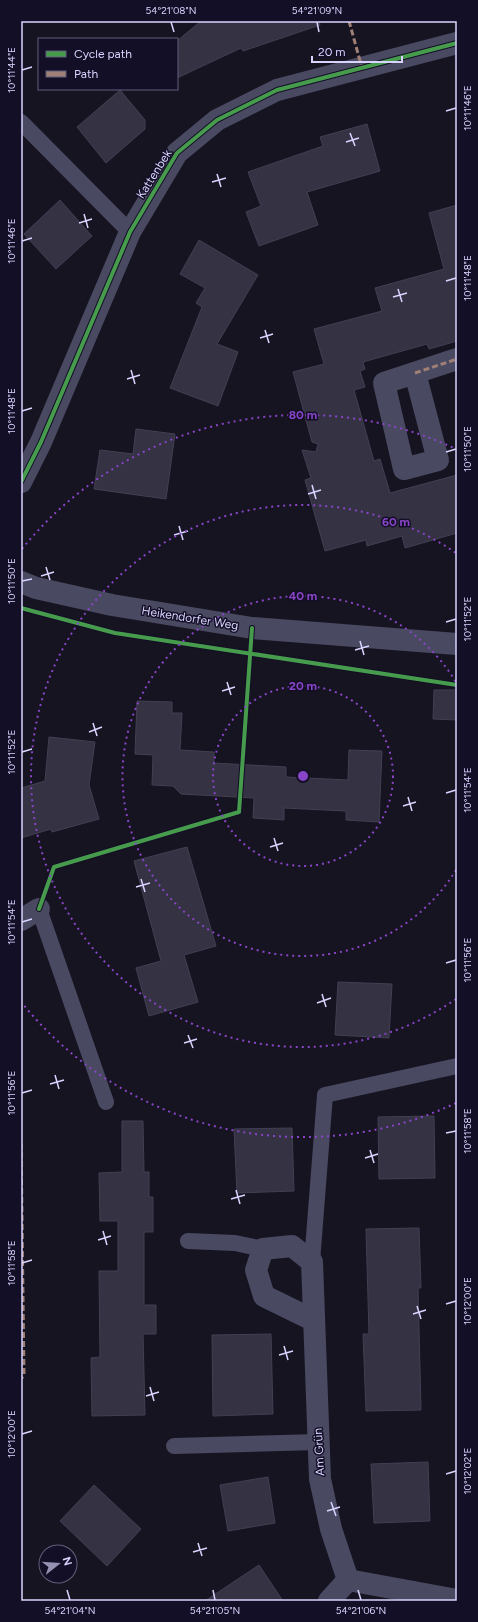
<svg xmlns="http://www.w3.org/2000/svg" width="478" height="1622" font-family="Figtree,sans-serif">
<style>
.building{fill:#343243;stroke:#433f54}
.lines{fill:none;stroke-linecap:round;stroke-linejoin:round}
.service{stroke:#4a4962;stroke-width:16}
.pedestrian{stroke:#4a4962;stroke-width:22}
.minor{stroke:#4a4962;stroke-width:22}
.tertiary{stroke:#4a4962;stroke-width:22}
.quiet{stroke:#9e8076;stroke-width:3;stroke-dasharray:6 3;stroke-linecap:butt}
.cycleway-casing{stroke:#130f26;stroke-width:6}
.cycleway{stroke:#469c4c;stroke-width:4}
.ticks{fill:none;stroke:#d9d4ff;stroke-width:1.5}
.ring{fill:none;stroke:#8945c9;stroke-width:2;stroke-dasharray:2 4}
.labels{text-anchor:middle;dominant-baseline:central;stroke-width:3;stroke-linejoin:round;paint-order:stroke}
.street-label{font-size:12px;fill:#d9d4ff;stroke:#130f26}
.centre{fill:#8945c9;stroke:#130f26;stroke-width:2}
.ring-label{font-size:12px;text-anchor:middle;font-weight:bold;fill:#8945c9;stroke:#130f26;stroke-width:3;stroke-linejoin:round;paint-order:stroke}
.neatline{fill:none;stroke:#d9d4ff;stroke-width:1.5}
.ticks-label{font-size:10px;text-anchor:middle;fill:#d9d4ff}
</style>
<rect width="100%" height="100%" fill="#161421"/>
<g class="building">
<path d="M 201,21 L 319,21 L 320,25 L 243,51 L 241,48 L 177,78 L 177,41 Z"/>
<path d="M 120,90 L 145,120 L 145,129 L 106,163 L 77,127 Z"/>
<path d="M 367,124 L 380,171 L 307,192 L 318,225 L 259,246 L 246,212 L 261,206 L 248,172 L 323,146 L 320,137 Z"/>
<path d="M 60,200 L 92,236 L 56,269 L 24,234 Z"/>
<path d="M 457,205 L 457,341 L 429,349 L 427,344 L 363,362 L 365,369 L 360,371 L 365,387 L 354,390 L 374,461 L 380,459 L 390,493 L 457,475 L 457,533 L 405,548 L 402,536 L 367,546 L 366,540 L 325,551 L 305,480 L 311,478 L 302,450 L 316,452 L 318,444 L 312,442 L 293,372 L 324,364 L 314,329 L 382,311 L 375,288 L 444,269 L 429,213 Z"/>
<path d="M 199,240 L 258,275 L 217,344 L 238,352 L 218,406 L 170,388 L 202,307 L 196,303 L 205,288 L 180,274 Z"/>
<path d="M 136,429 L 175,434 L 166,499 L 94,489 L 100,450 L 133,454 Z"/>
<path d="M 434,690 L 457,690 L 457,720 L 433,719 Z"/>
<path d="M 137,701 L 172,702 L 172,713 L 182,713 L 180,750 L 214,752 L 214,763 L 286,767 L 286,777 L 348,780 L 349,750 L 382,751 L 379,822 L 346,820 L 346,811 L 284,808 L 284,820 L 253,818 L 254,798 L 181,794 L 173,786 L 152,785 L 153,755 L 135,754 Z"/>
<path d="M 49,737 L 95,742 L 89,785 L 99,819 L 52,832 L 51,829 L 21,838 L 21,788 L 45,781 Z"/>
<path d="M 187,847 L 216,946 L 184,955 L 198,1002 L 149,1016 L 136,968 L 161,961 L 134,861 Z"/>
<path d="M 338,982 L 392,984 L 389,1038 L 335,1035 Z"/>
<path d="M 434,1116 L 435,1178 L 379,1179 L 378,1117 Z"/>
<path d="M 122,1121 L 143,1121 L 144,1172 L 149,1172 L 149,1197 L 153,1197 L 153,1232 L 144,1232 L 144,1305 L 156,1305 L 156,1334 L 143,1334 L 145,1415 L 92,1416 L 91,1358 L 100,1357 L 99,1271 L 118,1271 L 118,1221 L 100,1221 L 99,1173 L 122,1172 Z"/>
<path d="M 292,1128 L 294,1191 L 237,1193 L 234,1129 Z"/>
<path d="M 419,1228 L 421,1288 L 418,1288 L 421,1410 L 366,1411 L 363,1334 L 369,1334 L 366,1229 Z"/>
<path d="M 271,1334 L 273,1414 L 213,1416 L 212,1335 Z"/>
<path d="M 428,1462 L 430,1521 L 374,1523 L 371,1464 Z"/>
<path d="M 268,1477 L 275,1523 L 228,1531 L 220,1485 Z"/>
<path d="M 94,1485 L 141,1529 L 107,1566 L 60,1521 Z"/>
<path d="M 259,1565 L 283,1601 L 205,1601 Z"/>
</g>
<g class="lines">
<g class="service">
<path d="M 21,122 L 130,232"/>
<path d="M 39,909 L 106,1102"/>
<path d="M 188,1241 L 235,1243 L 263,1249"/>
<path d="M 312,1262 L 325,1095 L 457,1066"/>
<path d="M 174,1446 L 318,1442"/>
</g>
<path class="pedestrian" d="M 415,373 L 438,460 L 404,469 L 384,383 L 457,359"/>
<g class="minor">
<path d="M 21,482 L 41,442 L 130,232 L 177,153 L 217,120 L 277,90 L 457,43"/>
<path d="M 21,920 L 39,909"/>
<path d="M 313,1320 L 264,1296 L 256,1270 L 263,1249 L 292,1246 L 312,1262 L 320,1479 L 331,1529 L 348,1580 L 457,1600"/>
<path d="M 329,1601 L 348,1580"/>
</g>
<path class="tertiary" d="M 21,582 L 36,588 L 112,605 L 252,628 L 457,644"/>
<g class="quiet">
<path d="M 349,21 L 362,68"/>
<path d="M 415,373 L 457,359"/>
<path d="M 21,1143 L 24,1375 L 21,1379"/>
</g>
<defs>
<g id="cycleway">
<path d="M 21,482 L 41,442 L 130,232 L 177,153 L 217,120 L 277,90 L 457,43"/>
<path d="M 21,608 L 115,633 L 457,685"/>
<path d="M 39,909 L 54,867 L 239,812 L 252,628"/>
</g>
</defs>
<use href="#cycleway" class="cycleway-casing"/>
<use href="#cycleway" class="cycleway"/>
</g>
<path class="ticks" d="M 171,22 L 174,32M 317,22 L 319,32M 22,70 L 32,67M 446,111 L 456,108M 350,133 L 355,146M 346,142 L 359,138M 217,174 L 221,187M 212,182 L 226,178M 84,214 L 88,228M 79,223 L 92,219M 22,241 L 32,238M 446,281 L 456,278M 398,289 L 402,302M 393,297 L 407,293M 265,330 L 269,343M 260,338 L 273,334M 131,370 L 135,384M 127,379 L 140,375M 22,411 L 32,408M 446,452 L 456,449M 312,485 L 316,499M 308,494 L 321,490M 179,526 L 183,540M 174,535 L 188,531M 46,567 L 50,580M 41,576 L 54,572M 22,581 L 32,579M 446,622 L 456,619M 360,641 L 364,655M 355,650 L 369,646M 227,682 L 231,695M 222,691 L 235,687M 93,723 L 97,736M 89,732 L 102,727M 22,752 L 32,749M 446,793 L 456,790M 408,797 L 412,811M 403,806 L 416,802M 274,838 L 278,851M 270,847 L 283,843M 141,879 L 145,892M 136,887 L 150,883M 22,922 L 32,919M 446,963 L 456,960M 322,994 L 326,1007M 317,1003 L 331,998M 188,1035 L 193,1048M 184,1043 L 197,1039M 55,1075 L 59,1089M 50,1084 L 64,1080M 22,1093 L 32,1090M 446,1133 L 456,1131M 370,1150 L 374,1163M 365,1158 L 378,1154M 236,1190 L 240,1204M 231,1199 L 245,1195M 103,1231 L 107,1245M 98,1240 L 111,1236M 22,1263 L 32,1260M 446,1304 L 456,1301M 417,1306 L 421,1319M 413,1314 L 426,1310M 284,1346 L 288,1360M 279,1355 L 293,1351M 150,1387 L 154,1401M 146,1396 L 159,1392M 22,1434 L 32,1431M 446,1474 L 456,1471M 331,1502 L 336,1516M 327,1511 L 340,1507M 198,1543 L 202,1556M 193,1552 L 207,1548M 67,1590 L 70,1600M 213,1590 L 215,1600M 358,1590 L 361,1600"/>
<g class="ring">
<circle cx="303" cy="776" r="90"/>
<path d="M456 870A180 180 0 1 1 456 682"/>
<path d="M456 999A271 271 0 1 1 456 553"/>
<path d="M456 1103A361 361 0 0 1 22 1003M22 549A361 361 0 0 1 456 449"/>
</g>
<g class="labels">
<g class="street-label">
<text transform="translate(154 174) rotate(-58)">Kattenbek</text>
<text transform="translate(190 618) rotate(9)">Heikendorfer Weg</text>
<text transform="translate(319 1452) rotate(-93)">Am Grün</text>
</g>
</g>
<circle cx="303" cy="776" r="6" class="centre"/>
<g class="ring-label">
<text x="303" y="419">80 m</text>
<text x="396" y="526">60 m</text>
<text x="303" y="600">40 m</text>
<text x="303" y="690">20 m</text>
</g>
<rect width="478" height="1622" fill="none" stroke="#130f26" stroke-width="44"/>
<rect x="38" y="38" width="140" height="52" fill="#130f26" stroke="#625e7d"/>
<rect x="46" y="51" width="20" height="6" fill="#469c4c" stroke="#625e7d"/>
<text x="74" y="58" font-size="12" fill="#d9d4ff">Cycle path</text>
<rect x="46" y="71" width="20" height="6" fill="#9e8076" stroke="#625e7d"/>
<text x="74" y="78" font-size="12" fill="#d9d4ff">Path</text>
<g transform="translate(58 1564) rotate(73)"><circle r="19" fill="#130f26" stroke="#625e7d"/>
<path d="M0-3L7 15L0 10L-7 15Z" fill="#9591b1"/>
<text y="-6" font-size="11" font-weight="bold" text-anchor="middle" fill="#d9d4ff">N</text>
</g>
<path d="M312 56v6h90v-6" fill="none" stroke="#d9d4ff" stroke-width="2"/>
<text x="318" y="56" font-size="12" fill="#d9d4ff" stroke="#130f26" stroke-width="3" paint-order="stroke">20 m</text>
<rect x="22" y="22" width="434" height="1578" class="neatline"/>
<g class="ticks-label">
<text x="171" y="14">54°21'08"N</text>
<text x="317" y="14">54°21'09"N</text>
<text transform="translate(11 70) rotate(-90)" y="4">10°11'44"E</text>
<text transform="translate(467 108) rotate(-90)" y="4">10°11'46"E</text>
<text transform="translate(11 241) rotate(-90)" y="4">10°11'46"E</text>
<text transform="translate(467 278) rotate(-90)" y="4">10°11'48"E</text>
<text transform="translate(11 411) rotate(-90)" y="4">10°11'48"E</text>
<text transform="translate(467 449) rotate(-90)" y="4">10°11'50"E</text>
<text transform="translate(11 581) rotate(-90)" y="4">10°11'50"E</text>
<text transform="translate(467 619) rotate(-90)" y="4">10°11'52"E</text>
<text transform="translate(11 752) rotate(-90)" y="4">10°11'52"E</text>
<text transform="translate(467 790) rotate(-90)" y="4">10°11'54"E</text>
<text transform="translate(11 922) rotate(-90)" y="4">10°11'54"E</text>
<text transform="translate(467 960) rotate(-90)" y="4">10°11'56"E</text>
<text transform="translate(11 1093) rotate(-90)" y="4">10°11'56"E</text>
<text transform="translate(467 1131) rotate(-90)" y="4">10°11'58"E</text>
<text transform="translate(11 1263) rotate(-90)" y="4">10°11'58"E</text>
<text transform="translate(467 1301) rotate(-90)" y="4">10°12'00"E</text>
<text transform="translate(11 1434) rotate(-90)" y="4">10°12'00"E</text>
<text transform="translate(467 1471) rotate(-90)" y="4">10°12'02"E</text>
<text x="70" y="1614">54°21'04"N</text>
<text x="215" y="1614">54°21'05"N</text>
<text x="361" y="1614">54°21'06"N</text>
</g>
</svg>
